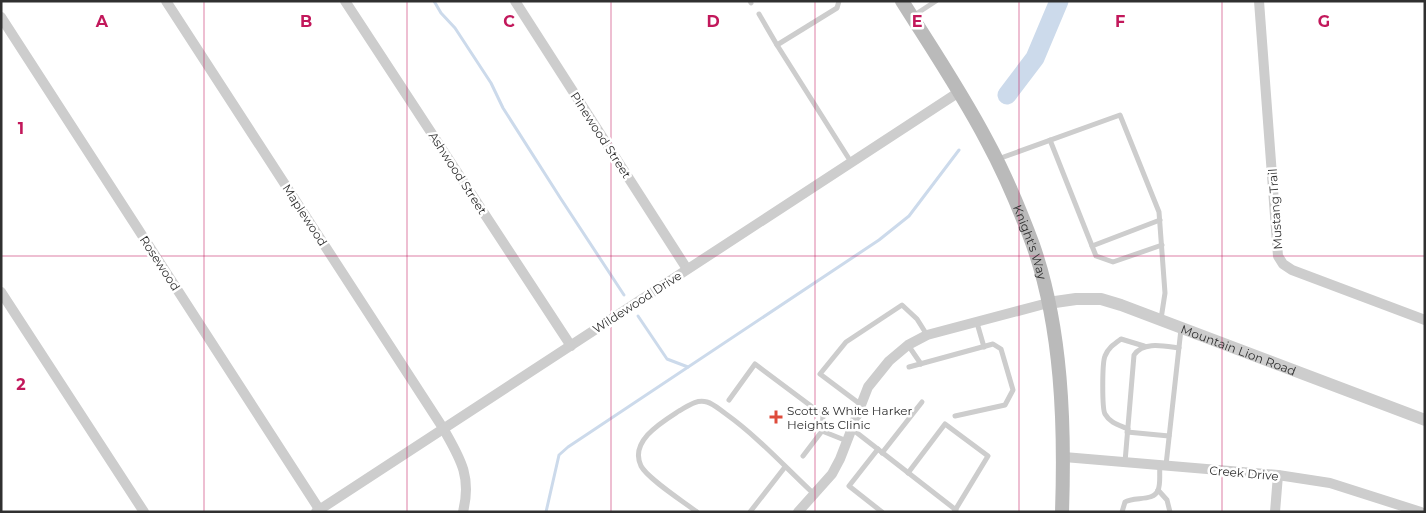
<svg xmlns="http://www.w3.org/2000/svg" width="1426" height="513" font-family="Montserrat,sans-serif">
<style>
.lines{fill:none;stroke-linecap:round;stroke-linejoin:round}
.stream{stroke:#ccdaeb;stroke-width:3}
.river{stroke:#ccdaeb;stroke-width:19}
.service{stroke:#cdcdcd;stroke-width:5}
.minor{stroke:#cdcdcd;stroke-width:10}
.tertiary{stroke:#cdcdcd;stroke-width:12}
.secondary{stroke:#bababa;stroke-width:14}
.grid{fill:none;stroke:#c2185b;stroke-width:1;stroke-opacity:0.55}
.poi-dot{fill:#de4b3b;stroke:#fff;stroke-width:2}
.labels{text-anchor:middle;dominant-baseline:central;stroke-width:5;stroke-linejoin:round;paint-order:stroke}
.street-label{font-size:12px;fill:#303030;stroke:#fff}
.poi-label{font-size:12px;fill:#303030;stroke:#fff;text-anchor:start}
.grid-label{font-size:16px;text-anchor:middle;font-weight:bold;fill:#c2185b;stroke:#fff;stroke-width:5;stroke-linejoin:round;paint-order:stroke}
</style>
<rect width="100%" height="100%" fill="#fff"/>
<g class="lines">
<g class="stream">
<path d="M 434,1 L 441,13 L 455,28 L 491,83 L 503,108 L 561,199 L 624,295"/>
<path d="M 638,316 L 667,359 L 688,367"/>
<path d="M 546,512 L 559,455 L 568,447 L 879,240 L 909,216 L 959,150"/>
</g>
<path class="river" d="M 1007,95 L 1035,58 L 1059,1"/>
<g class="service">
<path d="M 750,1 L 751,3"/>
<path d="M 839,1 L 837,8 L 777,45 L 851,162"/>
<path d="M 759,14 L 777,45"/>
<path d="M 913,16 L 936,1"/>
<path d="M 1050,140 L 1096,256 L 1113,262 L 1162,245"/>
<path d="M 998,159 L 1120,115 L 1159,212 L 1165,293 L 1161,319"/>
<path d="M 1092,246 L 1160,220"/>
<path d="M 977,323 L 984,347"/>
<path d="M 908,345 L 921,364"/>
<path d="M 909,367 L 993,344 L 1001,349 L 1013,390 L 1005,405 L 955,416"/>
<path d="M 729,400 L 755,364 L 823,415 L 822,431 L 803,456"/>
<path d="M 860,404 L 820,374 L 846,342 L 902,305 L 917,319 L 927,335"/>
<path d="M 852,429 L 956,510"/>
<path d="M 1128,429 C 1119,425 1110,423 1105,414 C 1102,409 1102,363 1105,356 C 1108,348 1114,344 1121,339 L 1144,346"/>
<path d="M 822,431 L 847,441"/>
<path d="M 1127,432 L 1169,436"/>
<path d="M 878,449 L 849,486 L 882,512"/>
<path d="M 882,453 L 922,402"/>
<path d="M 1125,462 L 1134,355 C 1143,341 1164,346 1179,348"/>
<path d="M 1166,465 L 1181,329"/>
<path d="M 908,473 L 945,424 L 988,456 L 954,512"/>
<path d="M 1158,490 L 1167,500 L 1170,512"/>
<path d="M 697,512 C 684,502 648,479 641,466 C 629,441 662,422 679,411 C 688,406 696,399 707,402 C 714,404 720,410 726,414 C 758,437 785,467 814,494"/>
<path d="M 750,512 L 785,467"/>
<path d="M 1122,512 L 1125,502 C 1134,496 1154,502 1158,490 C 1161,484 1159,473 1160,465"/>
</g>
<g class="minor">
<path d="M 166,1 L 443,428 C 460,458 472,476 463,512"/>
<path d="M 345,1 L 571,346"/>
<path d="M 515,1 L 687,269"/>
<path d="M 1259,1 L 1278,256 L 1283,264 L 1292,270 L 1425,320"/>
<path d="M 1,17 L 319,509"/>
<path d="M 1,292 L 144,512"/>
<path d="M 1064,457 L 1278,475 L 1330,483 L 1421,512"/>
<path d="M 316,512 L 959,92"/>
<path d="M 798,512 L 832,474 L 840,459 L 868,387 L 889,361 L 908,345 L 927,335 L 1048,303"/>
<path d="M 1275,512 L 1278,475"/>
</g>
<path class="tertiary" id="s1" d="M 1048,303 L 1076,299 L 1101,299 L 1121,305 L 1425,420"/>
<path class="secondary" id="s2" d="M 902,1 C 931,47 962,93 987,141 C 1005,174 1020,210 1033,245 C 1062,328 1065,425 1062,512"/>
</g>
<path class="grid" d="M 204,1 L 204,512M 407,1 L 407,512M 611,1 L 611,512M 815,1 L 815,512M 1019,1 L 1019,512M 1222,1 L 1222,512M 1,256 L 1425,256"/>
<path class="poi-dot" d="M773.5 409.5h5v5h5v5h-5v5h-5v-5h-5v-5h5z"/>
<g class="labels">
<g class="street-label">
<text transform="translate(601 135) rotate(57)">Pinewood Street</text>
<text transform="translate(458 173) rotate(57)">Ashwood Street</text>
<text transform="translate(1275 209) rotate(-94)">Mustang Trail</text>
<text transform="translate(305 215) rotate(57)">Maplewood</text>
<text stroke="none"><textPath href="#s2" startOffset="274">Knight's Way</textPath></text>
<text transform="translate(160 263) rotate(57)">Rosewood</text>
<text transform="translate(637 302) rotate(-33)">Wildewood Drive</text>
<text stroke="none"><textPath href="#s1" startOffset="200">Mountain Lion Road</textPath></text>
<text transform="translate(1244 473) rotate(5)">Creek Drive</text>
</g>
<g class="poi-label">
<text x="787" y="410">Scott &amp; White Harker<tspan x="787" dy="14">Heights Clinic</tspan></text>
</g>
</g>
<g class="grid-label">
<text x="102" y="27">A</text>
<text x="306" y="27">B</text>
<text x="509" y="27">C</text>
<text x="713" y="27">D</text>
<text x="917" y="27">E</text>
<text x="1120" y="27">F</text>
<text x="1324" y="27">G</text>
<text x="21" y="134">1</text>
<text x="21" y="390">2</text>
</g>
<rect width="1426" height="513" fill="none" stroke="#303030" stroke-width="5"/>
</svg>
